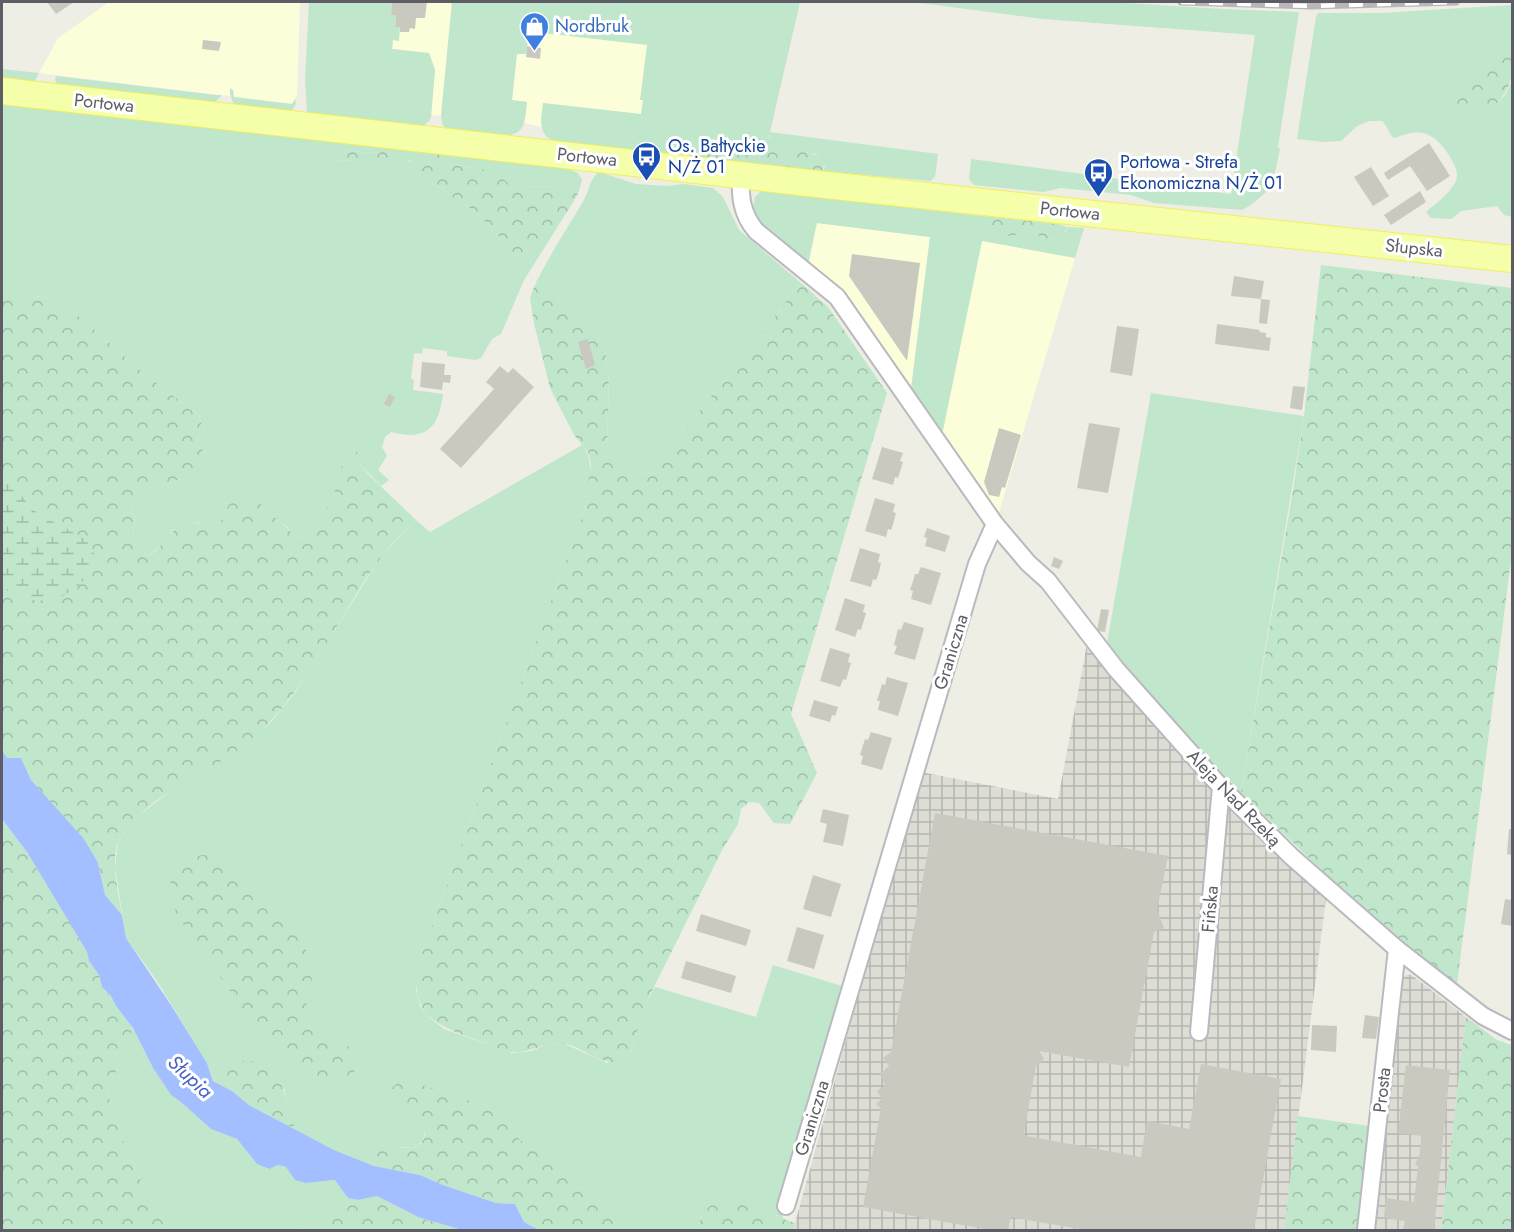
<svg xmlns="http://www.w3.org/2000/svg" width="1514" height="1232" font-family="Jost,sans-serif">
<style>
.commercial{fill:#fcfeda}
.industrial{fill:url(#industrial-grid)}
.green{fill:#c0e6cb}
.forest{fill:url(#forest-crowns)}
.wetland{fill:url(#wetland-marsh)}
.water{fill:#a4bfff}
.building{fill:#c9c9c0}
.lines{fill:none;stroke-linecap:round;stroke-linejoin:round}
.street-casing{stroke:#b9bac0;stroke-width:20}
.primary-casing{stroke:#f1ef5b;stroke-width:28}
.street{stroke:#fff;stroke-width:16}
.primary{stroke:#f5ffa9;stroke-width:26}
.rail-casing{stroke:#b7b7b8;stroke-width:7}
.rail{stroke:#fff;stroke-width:4.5;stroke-dasharray:14;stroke-linecap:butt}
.labels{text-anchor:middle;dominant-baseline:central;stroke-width:6;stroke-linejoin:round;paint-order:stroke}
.shop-label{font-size:18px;fill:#366cbe;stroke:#fff;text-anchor:start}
.street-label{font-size:18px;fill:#5c5d65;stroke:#fff}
.transit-label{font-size:18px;fill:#164399;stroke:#fff;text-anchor:start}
.water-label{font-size:20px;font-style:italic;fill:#4661c3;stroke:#fff}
</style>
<defs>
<pattern id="industrial-grid" width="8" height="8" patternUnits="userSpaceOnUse" patternTransform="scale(1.5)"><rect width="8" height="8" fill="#ddddd6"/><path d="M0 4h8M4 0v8" fill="none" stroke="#b6b6b1"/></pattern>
<pattern id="forest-crowns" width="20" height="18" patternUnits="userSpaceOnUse" patternTransform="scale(1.5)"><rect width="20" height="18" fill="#c0e6cb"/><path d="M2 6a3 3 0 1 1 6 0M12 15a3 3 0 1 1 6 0" fill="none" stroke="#9fbea8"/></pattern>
<pattern id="wetland-marsh" width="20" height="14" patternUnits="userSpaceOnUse" patternTransform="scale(1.5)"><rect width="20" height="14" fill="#c0e6cb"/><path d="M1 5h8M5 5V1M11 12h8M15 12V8" fill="none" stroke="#9fbea8"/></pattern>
</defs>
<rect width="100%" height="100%" fill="#eeeee4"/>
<g class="commercial">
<path d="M 109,2 L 300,2 L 297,96 L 292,104 L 39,73 L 58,38 Z"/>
<path d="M 392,2 L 452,2 L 441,116 L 431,115 L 435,70 L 429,53 L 392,49 L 395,27 L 391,15 Z"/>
<path d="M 521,12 L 658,28 L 648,115 L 543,103 L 541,127 L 524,123 L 527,102 L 512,100 Z"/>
<path d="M 816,223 L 930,237 L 911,389 L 842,293 L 808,265 Z"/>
<path d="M 982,240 L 1075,258 L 998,516 L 942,435 Z"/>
</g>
<g class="industrial">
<path d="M 1087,644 L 1133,702 L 1248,825 L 1326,899 L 1284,1230 L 793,1230 L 921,772 L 1058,799 Z"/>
<path d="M 1408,974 L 1413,976 L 1466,1017 L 1441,1230 L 1371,1230 L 1401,978 Z"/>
</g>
<g class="green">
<path d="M 309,2 L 392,2 L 391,15 L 396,16 L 395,26 L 400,27 L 399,41 L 393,40 L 392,49 L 429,53 L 435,70 L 431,117 L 429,121 L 423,126 L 307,115 L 305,79 Z"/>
<path d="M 452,2 L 800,2 L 770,132 L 938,154 L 935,177 L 930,181 L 822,171 L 825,167 L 816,154 L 783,149 L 770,138 L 770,135 L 769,138 L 753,142 L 713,139 L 703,145 L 703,157 L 555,142 C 537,134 541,120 543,103 L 641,114 L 643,100 L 640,100 L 647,45 L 543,33 L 544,23 L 531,22 L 526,54 L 517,54 L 512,100 L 527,102 C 526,110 526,122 521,129 C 511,143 463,131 448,130 L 443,125 L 441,116 Z"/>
<path d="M 913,2 L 1110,2 L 1223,9 L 1299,12 L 1278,147 L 1280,149 L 1275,172 L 1266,192 L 1251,205 L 1242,210 L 1154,203 L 1131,195 L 1060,188 L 1044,192 L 974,185 L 969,179 L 971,159 L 1231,194 L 1255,35 L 1043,19 Z"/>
<path d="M 1512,5 L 1512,48 L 1479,73 L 1475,109 L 1484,103 L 1497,103 L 1505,95 L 1512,81 L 1512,217 L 1504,215 L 1497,206 L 1461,211 L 1451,219 L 1431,218 L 1426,212 C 1436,203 1454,191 1457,177 C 1458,170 1453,162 1449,155 C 1434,132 1421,127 1394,138 C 1388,133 1388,126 1382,121 L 1369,121 L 1357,126 L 1341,141 L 1324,142 L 1297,139 L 1316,17 L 1318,13 L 1381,13 Z"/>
<path d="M 2,69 L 39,73 L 34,82 L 2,80 Z"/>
<path d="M 56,76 L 216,95 L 222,95 L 216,101 L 211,102 L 58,86 L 55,80 Z"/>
<path d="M 230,88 L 233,90 L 234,97 L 292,104 L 295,99 L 296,104 L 291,112 L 234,105 L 230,94 Z"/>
<path d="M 2,104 L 388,147 C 379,158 353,150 338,149 L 333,153 L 334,160 L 357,161 L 390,167 L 401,158 L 397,148 L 428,152 C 424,159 416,160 408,161 L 405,171 L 442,188 L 455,199 L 477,213 L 516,255 L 528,251 L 538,239 L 550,239 L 524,280 L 501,334 L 492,339 L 481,358 L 475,360 L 447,356 L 447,351 L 423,348 L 422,354 L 414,353 L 411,379 L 414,380 L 413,390 L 443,394 C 440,414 436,434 411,435 C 404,435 398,433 391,432 L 385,437 L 382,447 L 387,456 L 378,470 L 389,480 L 381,486 L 355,459 L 358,452 L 334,492 L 335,500 L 315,519 L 308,537 L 298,538 L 285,525 L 228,506 L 220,523 L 213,532 L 197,522 L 172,530 L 166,542 L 149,555 L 139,549 L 133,542 L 135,513 L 131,509 L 133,502 L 168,483 L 185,478 L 206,438 L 199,416 L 135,366 L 84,320 L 55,300 L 2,289 Z"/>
<path d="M 439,153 L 564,167 L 578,173 L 582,180 L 578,194 L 565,187 L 512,186 L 475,168 L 448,163 Z"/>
<path d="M 599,172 L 636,184 L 668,186 L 683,184 L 713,188 L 723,197 L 739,230 L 801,283 L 652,471 L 644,474 L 619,466 L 607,451 L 609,373 L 605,351 L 593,331 L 560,303 L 556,286 L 540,281 L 534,287 C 548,257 567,229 584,200 C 589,191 590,178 599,172 Z"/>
<path d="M 761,191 L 982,216 C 984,247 1013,233 1032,234 C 1040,235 1046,240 1055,240 L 1066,231 L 1067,227 L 1084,228 L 1075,258 L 982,241 L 942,435 L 911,389 L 930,237 L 817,223 L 808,265 L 760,227 L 752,213 L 755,197 Z"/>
<path d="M 1151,393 L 1304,416 L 1241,793 L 1173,720 L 1107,643 Z"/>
<path d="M 582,445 C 597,462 587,491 584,512 L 421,955 L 416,990 L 420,1006 L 430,1018 L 444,1029 L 512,1053 L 532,1051 L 549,1043 L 565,1044 L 607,1063 L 631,1052 L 646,1003 L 655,987 L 756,1017 L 773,965 L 845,987 L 780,1207 L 784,1221 L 777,1215 L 701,1216 L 696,1230 L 620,1230 L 599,1200 L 589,1192 L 574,1186 L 559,1172 L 552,1160 L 542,1152 L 529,1148 L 518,1138 L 505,1120 L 485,1106 L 393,1101 L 421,1121 L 425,1131 L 423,1140 L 418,1146 L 412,1148 L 391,1146 L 367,1158 L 374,1166 L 334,1150 L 296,1130 L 291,1120 L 284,1088 L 226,1064 L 216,1065 L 207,1063 L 157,981 L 126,938 L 115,867 L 118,842 L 133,820 L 172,790 L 244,745 L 271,722 L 295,693 L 382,555 L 416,520 L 430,532 Z"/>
<path d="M 133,1028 L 153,1068 L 171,1095 L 182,1103 L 211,1129 L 237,1139 L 257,1164 L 268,1169 L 278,1165 L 286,1167 L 306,1183 L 336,1180 L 348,1198 L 358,1200 L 301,1230 L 167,1230 L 128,1156 L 107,1092 L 128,1044 Z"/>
</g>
<g class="forest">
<path d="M 1512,48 C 1513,72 1514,84 1497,103 C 1481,103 1469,115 1452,111 L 1461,90 L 1479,73 Z"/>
<path d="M 769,138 L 774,140 C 785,159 810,143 825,163 L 822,171 L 703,157 L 703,145 C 712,134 736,142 750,142 C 756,142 762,138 769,138 Z"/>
<path d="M 388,147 L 397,148 L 401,154 L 401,159 L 390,167 L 357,161 L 334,160 L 333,153 L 338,149 C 353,150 379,158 388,147 Z"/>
<path d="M 428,152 L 439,153 L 448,163 L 494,172 L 512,186 L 565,187 L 578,194 L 550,239 L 538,239 L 528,251 L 516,255 L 477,213 L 455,199 L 442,188 L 405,171 L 404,165 C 411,158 423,161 428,152 Z"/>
<path d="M 982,216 L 1058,224 L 1067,227 L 1063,235 L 1055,240 C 1046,240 1040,235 1032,234 C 1013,233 983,247 982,216 Z"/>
<path d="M 1321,265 L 1512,288 L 1512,552 L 1457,984 L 1398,937 L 1328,876 L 1241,793 L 1293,490 L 1304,416 Z"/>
<path d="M 548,279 L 556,285 L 560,303 L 593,331 L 605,351 L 609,373 L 607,451 L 619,466 L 644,474 L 652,471 L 801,283 L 828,307 L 887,393 L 791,714 L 817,773 L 790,824 L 774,823 L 759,803 L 749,802 L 741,809 L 738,824 L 722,850 L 646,1003 L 631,1052 L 620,1062 C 595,1064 586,1048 565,1044 C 548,1040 533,1052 516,1052 C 504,1053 488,1044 477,1040 C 428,1023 407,1011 421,955 L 584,512 L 591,464 L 588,452 L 574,435 L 550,388 L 534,323 L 530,298 L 534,287 L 540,281 Z"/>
<path d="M 2,289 L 55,300 L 84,320 L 135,366 L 199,416 L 206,438 L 197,467 L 185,478 L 168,483 L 133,502 L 131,508 L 135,512 L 133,542 L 139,549 L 149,555 C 167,547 172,517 197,523 C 202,524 208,529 213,532 L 220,523 L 228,506 L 240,495 L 255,499 L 298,538 L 308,537 L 315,519 L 335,500 C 332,478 341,462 359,450 L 355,459 L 370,476 L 416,520 C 405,532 391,543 382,556 C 336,618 307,695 246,744 C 205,777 149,792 120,839 C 109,857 119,895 122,915 L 105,895 L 98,863 L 31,780 L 21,758 L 7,758 L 2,750 Z"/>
<path d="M 2,819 L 27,852 L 87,952 L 89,961 L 99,975 L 102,987 L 111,996 L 116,1006 L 133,1028 L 128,1044 L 107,1092 L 128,1156 L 167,1230 L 2,1230 Z"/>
<path d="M 206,855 L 218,860 L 290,915 L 301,932 L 311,970 L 312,983 L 306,1002 L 309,1014 L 320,1026 L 353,1050 L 356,1059 L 356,1069 L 349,1078 L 340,1082 L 324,1079 L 307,1073 L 280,1054 L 259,1032 L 177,916 L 169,889 L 173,872 L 193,856 Z"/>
<path d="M 1466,1017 L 1497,1040 L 1512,1045 L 1512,1230 L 1441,1230 Z"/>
<path d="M 238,1061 C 244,1062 252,1060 258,1062 C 287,1070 285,1108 296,1130 L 249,1105 L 232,1091 L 213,1081 L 207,1063 L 216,1065 Z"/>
<path d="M 403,1081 L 414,1082 L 485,1106 L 505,1120 L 518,1138 L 529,1148 L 542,1152 L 552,1160 L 559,1172 L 574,1186 L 589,1192 L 599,1200 L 620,1230 L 539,1230 L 524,1222 L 515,1204 L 496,1203 L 443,1185 L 420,1175 L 374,1166 L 367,1158 L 368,1151 C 375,1148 383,1146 391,1146 C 401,1146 415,1153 422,1142 C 433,1125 411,1115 400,1107 C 385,1098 388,1086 403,1081 Z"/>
<path d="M 1298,1116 L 1370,1126 L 1360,1230 L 1284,1230 Z"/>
<path d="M 377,1196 L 418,1217 L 462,1230 L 301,1230 L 358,1200 Z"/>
<path d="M 725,1198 C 742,1202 757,1207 773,1214 C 781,1217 787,1221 795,1223 L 793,1230 L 696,1230 C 703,1211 706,1206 725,1198 Z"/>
</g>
<path class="wetland" d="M 2,473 C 16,483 22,500 35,511 C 51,525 89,532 94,554 C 95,562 90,574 85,579 C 59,606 34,606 2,588 Z"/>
<path class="water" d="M 2,750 L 7,758 L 21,758 L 31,780 L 84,839 L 98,863 L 105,895 L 122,915 L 126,938 L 171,1005 L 207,1063 L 213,1081 L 232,1091 L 249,1105 L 334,1150 L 374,1166 L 420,1175 L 443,1185 L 496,1203 L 515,1204 L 524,1222 L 539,1230 L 462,1230 L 418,1217 L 377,1196 L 358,1200 L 348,1198 L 335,1180 L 306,1183 L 295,1180 L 286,1167 L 278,1165 L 269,1169 L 257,1164 L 237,1139 L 211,1129 L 182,1103 L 171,1095 L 153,1068 L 133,1028 L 116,1006 L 111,996 L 102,987 L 99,975 L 89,961 L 87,952 L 27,852 L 2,819 Z"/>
<g class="building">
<path d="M 47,2 L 74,2 L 56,14 Z"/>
<path d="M 392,2 L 427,2 L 425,18 L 416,18 L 415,29 L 410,28 L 409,32 L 400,32 L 400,27 L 395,27 L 396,16 L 391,15 Z"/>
<path d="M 203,40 L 221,42 L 219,51 L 202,49 Z"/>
<path d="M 527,46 L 541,48 L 540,59 L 526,57 Z"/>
<path d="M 1429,143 L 1450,176 L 1427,191 L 1410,166 L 1388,180 L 1384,173 Z"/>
<path d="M 1371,167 L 1389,196 L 1373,206 L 1354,177 Z"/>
<path d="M 1420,191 L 1426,202 L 1391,225 L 1384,215 Z"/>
<path d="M 852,254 L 920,263 L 907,361 L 849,276 Z"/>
<path d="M 1234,276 L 1264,281 L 1261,299 L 1231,296 Z"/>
<path d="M 1261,299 L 1270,300 L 1267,324 L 1259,323 Z"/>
<path d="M 1217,324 L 1260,330 L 1259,332 L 1266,333 L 1266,337 L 1271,338 L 1269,351 L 1215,344 Z"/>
<path d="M 1117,326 L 1139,329 L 1132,376 L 1110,372 Z"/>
<path d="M 588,339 L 595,365 L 586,369 L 578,342 Z"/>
<path d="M 422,362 L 445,364 L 444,375 L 451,375 L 450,383 L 443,382 L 442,390 L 420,387 Z"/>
<path d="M 500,366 L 508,373 L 513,368 L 534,387 L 461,468 L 440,449 L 494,389 L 486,382 Z"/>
<path d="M 1293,386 L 1305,387 L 1302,410 L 1290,408 Z"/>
<path d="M 389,394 L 395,397 L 390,407 L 384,404 Z"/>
<path d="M 1089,423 L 1120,428 L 1108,493 L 1077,488 Z"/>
<path d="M 999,428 L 1021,435 L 1005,488 L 1002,487 L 999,497 L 989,495 L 984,482 Z"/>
<path d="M 882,447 L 903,453 L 900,461 L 903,462 L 898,478 L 895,477 L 893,485 L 872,479 Z"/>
<path d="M 875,498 L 895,504 L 893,512 L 896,513 L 894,521 L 891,530 L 888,529 L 886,537 L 865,531 Z"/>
<path d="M 927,528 L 950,536 L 945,552 L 925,546 L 927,538 L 924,537 Z"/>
<path d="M 860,548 L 880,554 L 878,562 L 881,563 L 879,572 L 876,580 L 873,579 L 871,587 L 850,581 Z"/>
<path d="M 1054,557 L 1063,561 L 1059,569 L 1051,566 Z"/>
<path d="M 921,567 L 941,573 L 931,605 L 911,599 L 913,591 L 910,590 L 913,581 L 915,574 L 918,574 Z"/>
<path d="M 845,598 L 865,605 L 863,612 L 866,613 L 861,630 L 858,629 L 855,637 L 835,630 Z"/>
<path d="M 1101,609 L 1109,610 L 1105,632 L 1097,631 Z"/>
<path d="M 904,622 L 924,628 L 915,660 L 894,654 L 897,646 L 894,645 L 898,629 L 901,630 Z"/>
<path d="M 830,648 L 850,654 L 848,662 L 851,663 L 846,680 L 843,679 L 840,687 L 820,681 Z"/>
<path d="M 887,677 L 908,683 L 898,716 L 878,710 L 880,701 L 877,701 L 882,684 L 885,685 Z"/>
<path d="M 814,700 L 838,707 L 835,716 L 832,715 L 830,722 L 809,716 Z"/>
<path d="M 871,732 L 892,738 L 882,770 L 861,764 L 863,756 L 860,755 L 865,739 L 868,740 Z"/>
<path d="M 823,809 L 849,815 L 843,846 L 823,842 L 827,824 L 820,822 Z"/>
<path d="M 935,813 L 1168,856 L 1157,910 L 1164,928 L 1154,932 L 1129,1067 L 1039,1051 L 1044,1059 L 1036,1066 L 1024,1133 L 1026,1136 L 1141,1157 L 1147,1121 L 1189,1129 L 1201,1064 L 1281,1079 L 1254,1230 L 1085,1230 L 1011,1217 L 1008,1230 L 990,1230 L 863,1207 L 881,1108 L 876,1104 L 882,1099 L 877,1091 L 885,1085 L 880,1074 L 889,1066 L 883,1058 L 891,1052 Z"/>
<path d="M 1509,829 L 1512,829 L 1512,855 L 1507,854 Z"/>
<path d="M 813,875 L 841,884 L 831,917 L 803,909 Z"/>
<path d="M 1505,899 L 1512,900 L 1512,926 L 1501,924 Z"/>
<path d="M 701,914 L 751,930 L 746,946 L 696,931 Z"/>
<path d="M 797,927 L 824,935 L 814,969 L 787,961 Z"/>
<path d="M 686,961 L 736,976 L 731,993 L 681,978 Z"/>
<path d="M 1365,1015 L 1379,1017 L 1376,1039 L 1362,1038 Z"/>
<path d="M 1312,1025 L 1337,1026 L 1336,1052 L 1311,1050 Z"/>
<path d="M 1406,1065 L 1450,1070 L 1434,1230 L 1403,1230 L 1405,1221 L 1384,1218 L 1386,1198 L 1414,1202 L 1418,1166 L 1415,1164 L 1419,1157 L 1422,1136 L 1398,1133 Z"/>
</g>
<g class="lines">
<defs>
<g id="street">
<path d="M 741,174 C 740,196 741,213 756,231 L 837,297 L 995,524 L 1028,563 L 1048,581 L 1116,669 L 1221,787 L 1292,857 L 1397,949 L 1483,1016 L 1512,1031"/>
<path d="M 1199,1032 L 1221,787"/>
<path d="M 786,1206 L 977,564 L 995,524"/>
<path d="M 1366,1230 L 1397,949"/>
</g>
<path id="primary" d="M 2,91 L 826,185 L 1512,259"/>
</defs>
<use href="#street" class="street-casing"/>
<use href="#primary" class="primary-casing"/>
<use href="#street" class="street"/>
<use href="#primary" class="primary"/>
<defs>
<path id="rail" d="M 1181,2 L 1312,6 L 1456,2"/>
</defs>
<use href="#rail" class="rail-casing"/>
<use href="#rail" class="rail"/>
</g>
<defs>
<symbol id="shop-pin" viewBox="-11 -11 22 30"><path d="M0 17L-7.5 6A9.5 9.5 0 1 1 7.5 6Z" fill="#3f7fe0" stroke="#fff"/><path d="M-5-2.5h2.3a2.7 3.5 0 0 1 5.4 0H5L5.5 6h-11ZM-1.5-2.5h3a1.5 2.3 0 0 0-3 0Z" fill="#fff"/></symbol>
<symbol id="bus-pin" viewBox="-11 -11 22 30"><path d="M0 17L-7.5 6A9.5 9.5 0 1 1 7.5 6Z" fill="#1a4fb4" stroke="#fff"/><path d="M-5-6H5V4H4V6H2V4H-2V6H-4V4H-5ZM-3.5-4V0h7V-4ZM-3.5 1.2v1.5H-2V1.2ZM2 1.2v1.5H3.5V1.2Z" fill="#fff"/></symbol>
</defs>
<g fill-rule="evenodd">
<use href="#shop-pin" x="518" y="10" width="33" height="45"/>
<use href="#bus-pin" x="630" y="140" width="33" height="45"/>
<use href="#bus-pin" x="1082" y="156" width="33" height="45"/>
</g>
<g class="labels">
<g class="shop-label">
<text x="555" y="26">Nordbruk</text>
</g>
<g class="street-label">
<text transform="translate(104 103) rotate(6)">Portowa</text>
<text transform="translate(587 157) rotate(6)">Portowa</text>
<text transform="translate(1070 211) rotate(6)">Portowa</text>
<text transform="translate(1414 248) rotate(6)">Słupska</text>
<text transform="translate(951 652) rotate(-73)">Graniczna</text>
<text transform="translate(1234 798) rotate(46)">Aleja Nad Rzeką</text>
<text transform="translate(1210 909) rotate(-85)">Fińska</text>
<text transform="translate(1382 1090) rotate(-84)">Prosta</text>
<text transform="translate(812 1118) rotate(-73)">Graniczna</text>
</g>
<g class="transit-label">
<text x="668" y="146">Os. Bałtyckie<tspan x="668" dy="21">N/Ż 01</tspan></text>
<text x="1120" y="162">Portowa - Strefa<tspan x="1120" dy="21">Ekonomiczna N/Ż 01</tspan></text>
</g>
<g class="water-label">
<text transform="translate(190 1077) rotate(43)">Słupia</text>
</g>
</g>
<rect width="1514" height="1232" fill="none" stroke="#5c5d65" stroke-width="6"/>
</svg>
